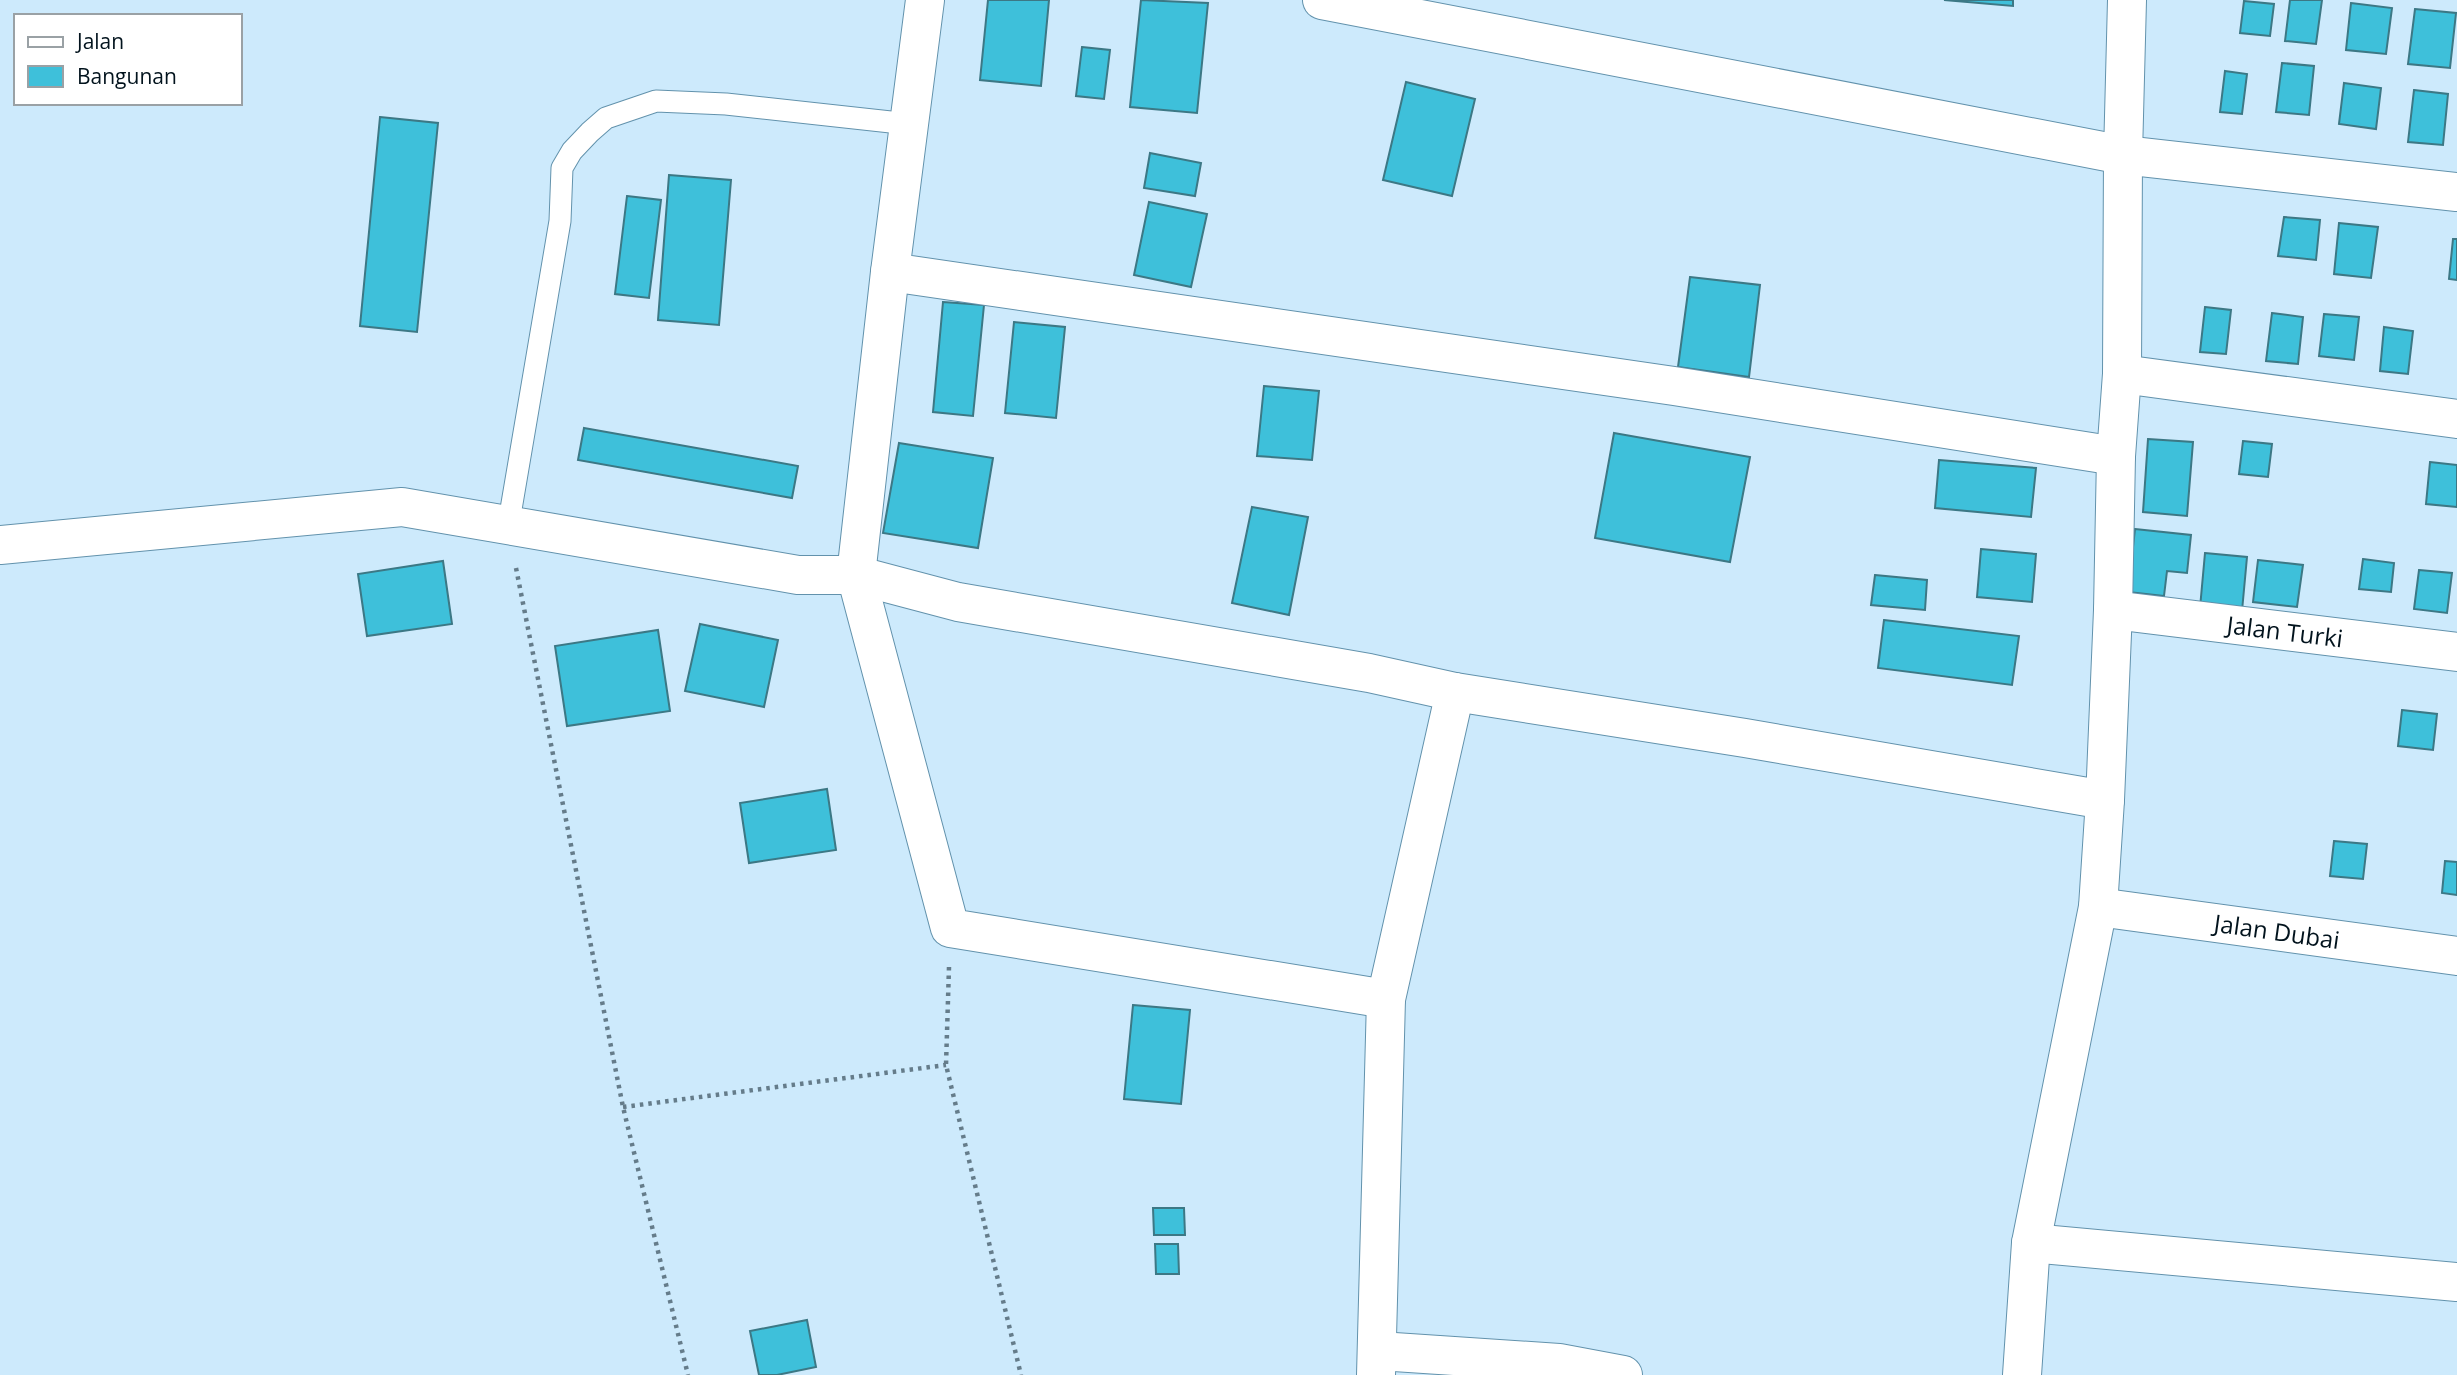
<svg xmlns="http://www.w3.org/2000/svg" width="2457" height="1375" font-family="'Open Sans',sans-serif">
<style>
.building{fill:#3ec0da;stroke:#3c7885;stroke-width:2}
.lines{fill:none;stroke-linecap:round;stroke-linejoin:round}
.lane-casing{stroke:#6292ac;stroke-width:23}
.street-casing{stroke:#6292ac;stroke-width:40}
.path{stroke:#657c8a;stroke-width:4.5;stroke-dasharray:3.5 5;stroke-linecap:butt}
.lane{stroke:#fff;stroke-width:21}
.street{stroke:#fff;stroke-width:38}
.labels{text-anchor:middle;dominant-baseline:central;stroke-width:5;stroke-linejoin:round;paint-order:stroke}
.street-label{font-size:24px;fill:#02131d;stroke:#fff}
</style>
<rect width="100%" height="100%" fill="#cdeafc"/>
<g class="building">
<path d="M 988,0 L 1049,0 L 1041,86 L 980,80 Z"/>
<path d="M 1141,0 L 1208,3 L 1197,113 L 1130,107 Z"/>
<path d="M 1944,0 L 2013,0 L 2013,6 Z"/>
<path d="M 2290,0 L 2322,0 L 2316,44 L 2285,41 Z"/>
<path d="M 2244,1 L 2274,4 L 2270,36 L 2240,33 Z"/>
<path d="M 2351,3 L 2392,8 L 2386,54 L 2346,50 Z"/>
<path d="M 2415,9 L 2456,13 L 2450,68 L 2408,64 Z"/>
<path d="M 1082,47 L 1110,50 L 1104,99 L 1076,96 Z"/>
<path d="M 2282,63 L 2314,66 L 2309,115 L 2276,112 Z"/>
<path d="M 2225,71 L 2247,74 L 2242,114 L 2220,112 Z"/>
<path d="M 1406,82 L 1475,99 L 1452,196 L 1383,180 Z"/>
<path d="M 2344,83 L 2381,88 L 2376,129 L 2339,124 Z"/>
<path d="M 2414,90 L 2448,94 L 2443,145 L 2408,142 Z"/>
<path d="M 380,117 L 438,123 L 417,332 L 360,326 Z"/>
<path d="M 1150,153 L 1201,163 L 1195,196 L 1144,188 Z"/>
<path d="M 669,175 L 731,180 L 719,325 L 658,320 Z"/>
<path d="M 627,196 L 661,200 L 649,298 L 615,294 Z"/>
<path d="M 1149,202 L 1207,214 L 1191,287 L 1134,275 Z"/>
<path d="M 2284,217 L 2320,220 L 2316,260 L 2278,256 Z"/>
<path d="M 2339,223 L 2378,227 L 2371,278 L 2334,274 Z"/>
<path d="M 2453,239 L 2457,239 L 2457,280 L 2449,279 Z"/>
<path d="M 1690,277 L 1760,285 L 1749,377 L 1678,367 Z"/>
<path d="M 943,302 L 984,305 L 973,416 L 933,412 Z"/>
<path d="M 2205,307 L 2231,310 L 2226,354 L 2200,352 Z"/>
<path d="M 2272,313 L 2303,317 L 2298,364 L 2266,361 Z"/>
<path d="M 2324,314 L 2359,317 L 2354,360 L 2319,356 Z"/>
<path d="M 1014,322 L 1065,327 L 1056,418 L 1005,413 Z"/>
<path d="M 2384,327 L 2413,331 L 2408,374 L 2380,371 Z"/>
<path d="M 1264,386 L 1319,391 L 1312,460 L 1257,456 Z"/>
<path d="M 584,428 L 798,466 L 792,498 L 578,460 Z"/>
<path d="M 1614,433 L 1750,457 L 1730,562 L 1595,538 Z"/>
<path d="M 2148,439 L 2193,442 L 2187,516 L 2143,512 Z"/>
<path d="M 2243,441 L 2272,444 L 2268,477 L 2239,474 Z"/>
<path d="M 899,443 L 993,458 L 978,548 L 883,533 Z"/>
<path d="M 1939,460 L 2036,468 L 2031,517 L 1935,508 Z"/>
<path d="M 2430,462 L 2457,465 L 2457,507 L 2426,504 Z"/>
<path d="M 1252,507 L 1308,517 L 1289,615 L 1232,603 Z"/>
<path d="M 2135,529 L 2191,535 L 2187,573 L 2167,571 L 2164,596 L 2128,592 Z"/>
<path d="M 1981,549 L 2036,554 L 2032,602 L 1977,597 Z"/>
<path d="M 2205,553 L 2247,557 L 2242,611 L 2200,608 Z"/>
<path d="M 2363,559 L 2394,563 L 2391,592 L 2359,589 Z"/>
<path d="M 2258,560 L 2303,565 L 2297,607 L 2253,602 Z"/>
<path d="M 443,561 L 452,624 L 367,636 L 358,574 Z"/>
<path d="M 2419,570 L 2452,573 L 2447,613 L 2414,609 Z"/>
<path d="M 1875,575 L 1927,580 L 1925,610 L 1871,605 Z"/>
<path d="M 1884,620 L 2019,636 L 2012,685 L 1878,668 Z"/>
<path d="M 700,624 L 778,640 L 764,707 L 685,691 Z"/>
<path d="M 658,630 L 670,711 L 567,726 L 555,646 Z"/>
<path d="M 2402,710 L 2437,714 L 2433,750 L 2398,746 Z"/>
<path d="M 827,789 L 836,850 L 749,863 L 740,803 Z"/>
<path d="M 2334,841 L 2367,844 L 2363,879 L 2330,876 Z"/>
<path d="M 2445,861 L 2457,862 L 2457,895 L 2442,893 Z"/>
<path d="M 1133,1005 L 1190,1010 L 1181,1104 L 1124,1099 Z"/>
<path d="M 1153,1208 L 1184,1208 L 1185,1235 L 1154,1235 Z"/>
<path d="M 1155,1244 L 1178,1244 L 1179,1274 L 1156,1274 Z"/>
<path d="M 807,1320 L 816,1367 L 777,1375 L 759,1375 L 750,1331 Z"/>
</g>
<g class="lines">
<defs>
<path id="lane" d="M 508,527 L 560,221 L 562,168 L 572,151 L 590,132 L 606,118 L 656,101 L 726,104 L 909,124"/>
<g id="street">
<path d="M 925,0 L 890,272 L 1674,386 L 2116,456"/>
<path d="M 1322,0 L 2123,155 L 2457,192"/>
<path d="M 890,272 L 856,575 L 950,928 L 1386,999"/>
<path d="M 2122,374 L 2457,419"/>
<path d="M 0,545 L 402,507 L 798,575 L 856,575 L 958,602 L 1369,673 L 1455,692 L 1745,738 L 2105,800"/>
<path d="M 2113,610 L 2457,652"/>
<path d="M 2098,907 L 2457,956"/>
<path d="M 2031,1243 L 2457,1282"/>
<path d="M 1379,1351 L 1559,1363 L 1623,1375"/>
<path d="M 1376,1375 L 1386,999 L 1455,692"/>
<path d="M 2022,1375 L 2031,1243 L 2098,907 L 2105,800 L 2113,610 L 2116,456 L 2122,374 L 2123,155 L 2127,0"/>
</g>
</defs>
<use href="#lane" class="lane-casing"/>
<use href="#street" class="street-casing"/>
<g class="path">
<path d="M 516,568 L 623,1107 L 688,1375"/>
<path d="M 949,967 L 946,1065 L 1021,1375"/>
<path d="M 623,1107 L 946,1065"/>
</g>
<use href="#lane" class="lane"/>
<use href="#street" class="street"/>
</g>
<g class="labels">
<g class="street-label">
<text transform="translate(2285 631) rotate(7)">Jalan Turki</text>
<text transform="translate(2277 931) rotate(8)">Jalan Dubai</text>
</g>
</g>
<rect x="14" y="14" width="228" height="91" fill="#ffffff" stroke="#9aa1a5" stroke-width="2"/>
<rect x="28" y="37" width="35" height="10" fill="#ffffff" stroke="#9aa1a5" stroke-width="2"/>
<text x="77" y="49" font-size="21" fill="#02131d">Jalan</text>
<rect x="28" y="66" width="35" height="21" fill="#3ec0da" stroke="#9aa1a5" stroke-width="2"/>
<text x="77" y="84" font-size="21" fill="#02131d">Bangunan</text>
</svg>
